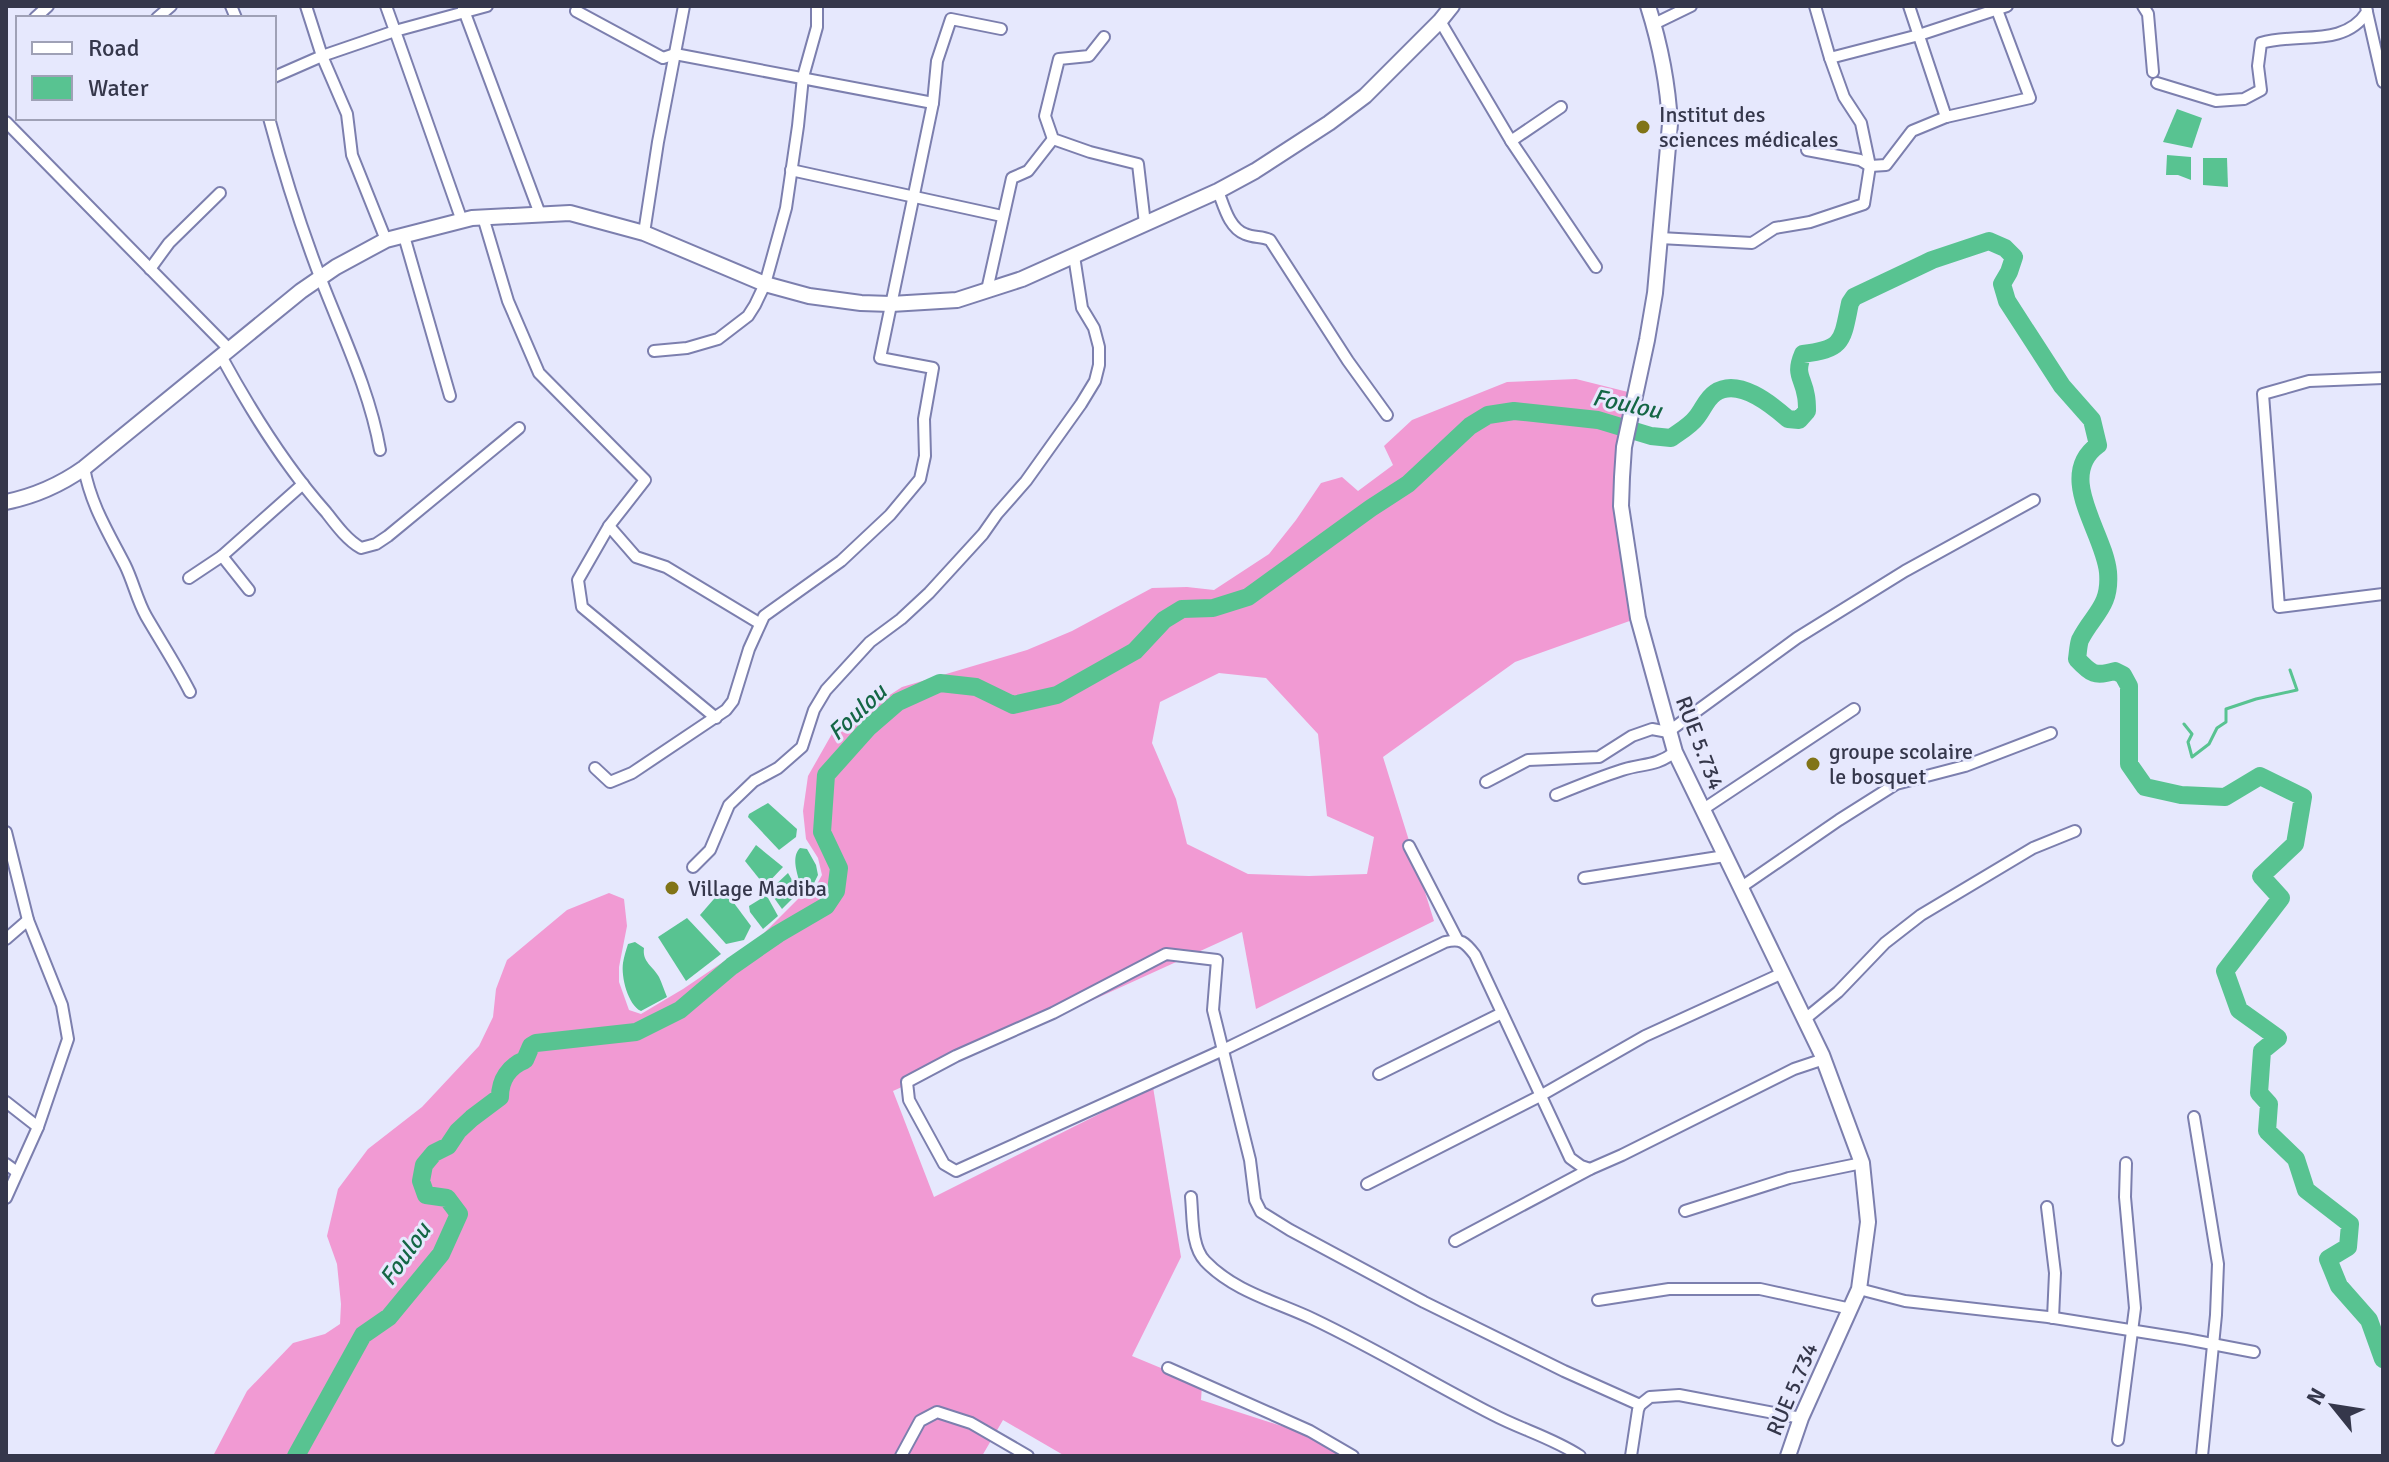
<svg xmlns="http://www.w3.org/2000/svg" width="2389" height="1462" font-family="Signika,sans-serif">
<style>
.forest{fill:#f19ad3;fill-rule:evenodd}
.water{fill:#58c391}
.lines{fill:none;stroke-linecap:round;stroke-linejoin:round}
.stream{stroke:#58c391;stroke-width:3}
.river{stroke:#58c391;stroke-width:18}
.street-casing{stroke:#7c7fae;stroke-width:14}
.secondary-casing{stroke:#7c7fae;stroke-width:18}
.street{stroke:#fff;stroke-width:10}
.secondary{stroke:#fff;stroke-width:14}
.poi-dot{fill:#817417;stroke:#e6e8fd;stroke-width:3}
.labels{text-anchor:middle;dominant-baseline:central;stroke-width:6;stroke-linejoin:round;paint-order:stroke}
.poi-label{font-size:22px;fill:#35374b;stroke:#e6e8fd;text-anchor:start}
.street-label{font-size:22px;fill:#35374b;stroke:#e6e8fd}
.water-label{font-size:24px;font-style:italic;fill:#146645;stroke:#e6e8fd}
</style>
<rect width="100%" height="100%" fill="#e6e8fd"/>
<path class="forest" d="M 1576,379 L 1636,394 L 1622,477 L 1638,618 L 1515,662 L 1383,757 L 1434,921 L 1256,1009 L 1242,932 L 893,1091 L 934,1197 L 1153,1087 L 1181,1257 L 1132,1356 L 1202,1385 L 1201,1400 L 1322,1439 L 1349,1456 L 1065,1456 L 1003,1420 L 982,1456 L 213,1456 L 247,1391 L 293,1343 L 325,1334 L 340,1324 L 341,1304 L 337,1264 L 327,1236 L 338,1189 L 368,1149 L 422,1107 L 479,1046 L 493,1017 L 496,989 L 507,960 L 567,910 L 609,893 L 624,899 L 627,926 L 619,967 L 619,982 L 629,1010 L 641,1014 L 683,989 L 760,937 L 801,896 L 816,886 L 822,875 L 818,858 L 806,839 L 803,811 L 808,776 L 833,732 L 902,687 L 1027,650 L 1072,631 L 1152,588 L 1187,587 L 1214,590 L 1269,554 L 1296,520 L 1321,483 L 1342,477 L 1358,491 L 1393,465 L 1384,446 L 1412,420 L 1507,382 ZM 1219,673 L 1266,678 L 1318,734 L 1327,816 L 1374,837 L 1367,874 L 1309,876 L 1248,874 L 1187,844 L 1176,799 L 1152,743 L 1160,702 Z"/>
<g class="water">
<path d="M 2177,109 L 2202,118 L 2192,148 L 2163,142 Z"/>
<path d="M 2167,155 L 2191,157 L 2191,180 L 2178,175 L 2166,175 Z"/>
<path d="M 2203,158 L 2227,158 L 2228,187 L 2203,185 Z"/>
<path d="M 768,803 L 797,829 L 796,837 L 779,850 L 748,817 L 749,814 Z"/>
<path d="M 756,845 L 783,867 L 765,886 L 745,861 Z"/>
<path d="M 800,848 L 807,849 L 816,865 L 818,875 L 813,885 L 805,884 L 799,880 C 796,869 792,856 800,848 Z"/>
<path d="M 788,873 L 799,892 L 782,909 L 772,895 L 771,889 Z"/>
<path d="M 725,891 L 751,926 L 744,940 L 726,944 L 700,915 L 720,892 Z"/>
<path d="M 765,896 L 768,898 L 778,916 L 763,929 L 750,912 L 749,906 Z"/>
<path d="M 687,918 L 721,954 L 686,981 L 658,937 Z"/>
<path d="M 635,942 L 644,948 C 642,962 653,966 659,977 C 662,983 664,990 667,997 L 641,1011 C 628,1005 621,977 623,963 C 624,957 626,950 628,944 Z"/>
</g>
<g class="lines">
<path class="stream" d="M 2184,724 L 2192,734 L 2188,742 L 2192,757 L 2209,744 L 2217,728 L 2226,722 L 2226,709 L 2256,699 L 2297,690 L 2290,670"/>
<path class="river" d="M 296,1456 L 363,1335 L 389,1317 L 441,1254 L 459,1214 L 447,1198 L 426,1195 L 421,1181 L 424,1165 L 434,1153 L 448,1146 L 458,1131 L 472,1118 L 500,1097 C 500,1080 509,1066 525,1060 L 531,1046 L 536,1043 L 636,1032 L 680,1010 L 732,966 L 778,934 L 826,906 L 836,891 L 839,868 L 822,832 L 826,775 L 868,728 L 898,702 L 940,683 L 976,687 L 1013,705 L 1057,695 L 1135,651 L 1164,620 L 1182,609 L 1213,608 L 1248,597 L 1371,508 L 1408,484 L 1470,426 L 1488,415 L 1514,411 L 1598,420 L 1651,436 L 1671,438 C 1679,432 1690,426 1696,418 C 1703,410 1706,399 1715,393 C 1738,377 1771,404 1788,419 L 1799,420 L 1807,411 C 1807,406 1807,401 1806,396 C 1803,377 1794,375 1803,354 C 1844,349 1842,341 1850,303 L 1854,297 L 1932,260 L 1989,241 L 2005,248 L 2014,257 L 2009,272 L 2002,284 L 2007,301 L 2062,386 L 2092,420 L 2098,445 C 2055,476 2104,532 2108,572 C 2111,607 2093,614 2080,640 C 2078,646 2078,653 2077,659 C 2091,674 2095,677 2115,671 L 2123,675 L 2129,686 L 2129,764 L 2145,787 L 2181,795 L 2225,797 L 2260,776 L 2303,797 L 2295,844 L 2261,876 L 2281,898 L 2225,971 L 2239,1010 L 2278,1038 L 2262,1051 L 2259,1093 L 2269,1104 L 2267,1131 L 2296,1159 L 2306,1190 L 2350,1224 L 2348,1247 L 2328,1259 L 2339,1286 L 2369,1320 L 2383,1359"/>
<defs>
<g id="street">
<path d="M 231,6 L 236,18"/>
<path d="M 386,6 L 395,31 L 322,56 L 347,114 L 352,155 L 386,240"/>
<path d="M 1909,6 L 1946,117"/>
<path d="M 2143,6 L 2148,14 L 2153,72"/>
<path d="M 463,8 L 540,214"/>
<path d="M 576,11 L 663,58 L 675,54 L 933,103"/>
<path d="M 2367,12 L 2383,82"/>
<path d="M 35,18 L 48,6"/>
<path d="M 157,18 L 171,6"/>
<path d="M 1440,21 L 1511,141 L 1561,107"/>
<path d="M 1654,24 L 1691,6"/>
<path d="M 1104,37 L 1089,56 L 1059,59 L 1045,116 L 1053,139 L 1090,152 L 1138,164 L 1145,224"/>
<path d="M 1830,58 L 1919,35 L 2007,6"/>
<path d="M 274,77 L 322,56 L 306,6"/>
<path d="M 2157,83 L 2216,101 L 2244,99 L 2261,90 L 2258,66 L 2261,43 C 2297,32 2344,48 2367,12 L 2366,6"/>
<path d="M 269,118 C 284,174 301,228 322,282 C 343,336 370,392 380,450"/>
<path d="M 6,122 L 228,348"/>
<path d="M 1511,141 L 1596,267"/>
<path d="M 1807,150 L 1860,160 L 1870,166 L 1886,165 L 1912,131 L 1946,117 L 2030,98 L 1997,10"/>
<path d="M 791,170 L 1002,216"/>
<path d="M 1218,191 C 1224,206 1229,228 1245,234 C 1254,238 1262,236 1270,240 L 1348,361 L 1387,415"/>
<path d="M 483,217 L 508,301 L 539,373 L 645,480 L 609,526 L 578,580 L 582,607 L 716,718"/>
<path d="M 462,221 L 395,31 L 487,6"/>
<path d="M 644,233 L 658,142 L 684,6"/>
<path d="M 404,236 L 450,396"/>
<path d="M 1660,238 L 1752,243 L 1775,228 L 1810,222 L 1864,204 L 1870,166 L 1861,123 L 1844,97 L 1830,58 L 1815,6"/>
<path d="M 150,269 L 169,243 L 220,193"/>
<path d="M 987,290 L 1012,178 L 1028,171 L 1053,139"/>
<path d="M 654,351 L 687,348 L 718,339 L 748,316 L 755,305 L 765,284 L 786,208 L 798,126 L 803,77 L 817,27 L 817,6"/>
<path d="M 221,356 C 251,411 284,465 326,512 C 336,525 347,540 361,548 L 376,544 L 388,536 L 519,428"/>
<path d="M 2383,378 L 2309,381 L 2263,394 L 2279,607 L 2383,594"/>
<path d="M 84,468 C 91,505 108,532 125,565 C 133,581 137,600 146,616 C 161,642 177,666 190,692"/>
<path d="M 609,526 L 636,557 L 666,567 L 759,623"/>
<path d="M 222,556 L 303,484"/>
<path d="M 189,578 L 222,556 L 249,590"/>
<path d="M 595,768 L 610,782 L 632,773 L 726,710 L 733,701 L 749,649 L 764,616 L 841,561 L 890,515 L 920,479 L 925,456 L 924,419 L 933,368 L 880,358 L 933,103 L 937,61 L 951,19 L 1001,29"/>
<path d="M 1486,782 L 1528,760 L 1599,757 L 1632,736 L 1652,729 L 1668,732 L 1797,638 L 1905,571 L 2034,500"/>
<path d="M 1556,795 C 1578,786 1600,777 1622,770 C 1644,763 1655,767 1675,752"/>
<path d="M 1702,810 L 1854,709"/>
<path d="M 6,832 L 28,920 L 62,1005 L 68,1039 L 38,1127 L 6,1198"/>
<path d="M 1409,846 L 1457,939"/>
<path d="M 693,867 L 710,850 L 729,805 L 754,781 L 778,768 L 802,747 L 814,710 L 826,690 L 870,642 L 901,619 L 929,593 L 983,534 L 997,514 L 1026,481 L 1081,404 L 1095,381 L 1099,365 L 1099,347 L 1094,328 L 1082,308 L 1074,256"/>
<path d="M 1584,878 L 1725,856"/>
<path d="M 1740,888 L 1839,820 L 1896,784 L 1965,766 L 2051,733"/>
<path d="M 6,939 L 28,920"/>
<path d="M 1805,1019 L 1838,992 L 1885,943 L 1921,915 L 2033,848 L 2075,831"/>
<path d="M 1379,1074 L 1502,1013"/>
<path d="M 6,1102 L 38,1127"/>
<path d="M 2194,1117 L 2218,1264 L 2216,1315 L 2202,1456"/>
<path d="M 6,1164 L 17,1172"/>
<path d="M 1590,1169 L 1581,1166 L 1570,1158 L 1475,955 C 1465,942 1461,938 1445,942 L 1223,1050 L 956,1171 L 944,1164 L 909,1100 L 907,1082 L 956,1056 L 1053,1013 L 1166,954 L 1217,960 L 1213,1010 L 1250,1160 L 1255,1200 L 1261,1212 L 1290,1230 L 1424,1302 L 1564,1371 L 1640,1405"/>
<path d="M 1367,1184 L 1540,1096 L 1645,1036 L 1783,973"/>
<path d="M 1191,1197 C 1193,1217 1191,1246 1205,1261 C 1233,1291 1277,1302 1313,1319 C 1374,1348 1432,1383 1492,1414 C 1520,1429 1553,1438 1580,1456"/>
<path d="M 2047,1207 L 2055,1273 L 2053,1318"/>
<path d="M 1685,1211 L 1789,1178 L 1862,1163"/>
<path d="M 1455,1241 L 1590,1169 L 1622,1155 L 1794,1069 L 1824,1059"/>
<path d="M 1859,1289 L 1905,1301 L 2048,1317 L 2186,1339 L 2254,1352"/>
<path d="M 1598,1300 L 1669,1289 L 1760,1289 L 1851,1309"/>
<path d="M 1168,1368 L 1310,1431 L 1353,1456"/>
<path d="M 2118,1440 L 2135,1308 L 2125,1197 L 2126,1163"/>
<path d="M 901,1456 L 920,1421 L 937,1412 L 971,1423 L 1028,1456"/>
<path d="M 1631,1456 L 1638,1410 L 1640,1405 L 1650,1397 L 1679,1395 L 1801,1418"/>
</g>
<g id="secondary">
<path d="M 1648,6 C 1660,44 1668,85 1670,124 L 1655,293 L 1647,340 L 1624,447 L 1622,477 L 1621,506 L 1638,618 L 1675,752 L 1822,1055 L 1862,1163 L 1868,1222 L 1859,1289 L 1801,1418 L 1788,1456"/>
<path d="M 6,502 C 35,496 60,485 84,468 L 301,291 L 336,267 L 386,240 L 472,218 L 570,213 L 644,233 L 765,284 L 809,296 L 861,303 L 891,304 L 957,300 L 1022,279 L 1218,191 L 1255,171 L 1329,123 L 1365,96 L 1440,21 L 1452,6"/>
</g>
</defs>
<use href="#street" class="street-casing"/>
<use href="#secondary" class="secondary-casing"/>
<use href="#street" class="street"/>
<use href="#secondary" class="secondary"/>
</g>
<g class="poi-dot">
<circle cx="1643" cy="127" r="8"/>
<circle cx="1813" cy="764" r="8"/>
<circle cx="672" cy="888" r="8"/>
</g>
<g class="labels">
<g class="poi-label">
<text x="1659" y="114">Institut des<tspan x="1659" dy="25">sciences médicales</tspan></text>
<text x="1829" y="751">groupe scolaire<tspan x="1829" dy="25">le bosquet</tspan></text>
<text x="688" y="888">Village Madiba</text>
</g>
<g class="street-label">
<text transform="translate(1700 743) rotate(69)">RUE 5.734</text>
<text transform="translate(1792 1389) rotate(-67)">RUE 5.734</text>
</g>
<g class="water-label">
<text transform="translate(1627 404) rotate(12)">Foulou</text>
<text transform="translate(857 712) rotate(-43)">Foulou</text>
<text transform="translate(405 1254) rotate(-55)">Foulou</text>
</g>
</g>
<rect width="2389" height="1462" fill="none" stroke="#35374b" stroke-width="16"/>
<rect x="16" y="16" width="260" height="104" fill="#e6e8fd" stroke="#9fa1b6" stroke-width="2"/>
<rect x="32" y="42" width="40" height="12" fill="#ffffff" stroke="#9fa1b6" stroke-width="2"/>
<text x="88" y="56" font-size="24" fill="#35374b">Road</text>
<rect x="32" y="76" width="40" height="24" fill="#58c391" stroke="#9fa1b6" stroke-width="2"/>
<text x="88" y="96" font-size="24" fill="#35374b">Water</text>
<g transform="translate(2333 1406) rotate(300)" stroke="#e6e8fd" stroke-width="6" paint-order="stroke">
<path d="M0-6L14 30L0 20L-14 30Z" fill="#35374b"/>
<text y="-12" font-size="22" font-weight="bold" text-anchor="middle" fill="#35374b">N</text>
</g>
</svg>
